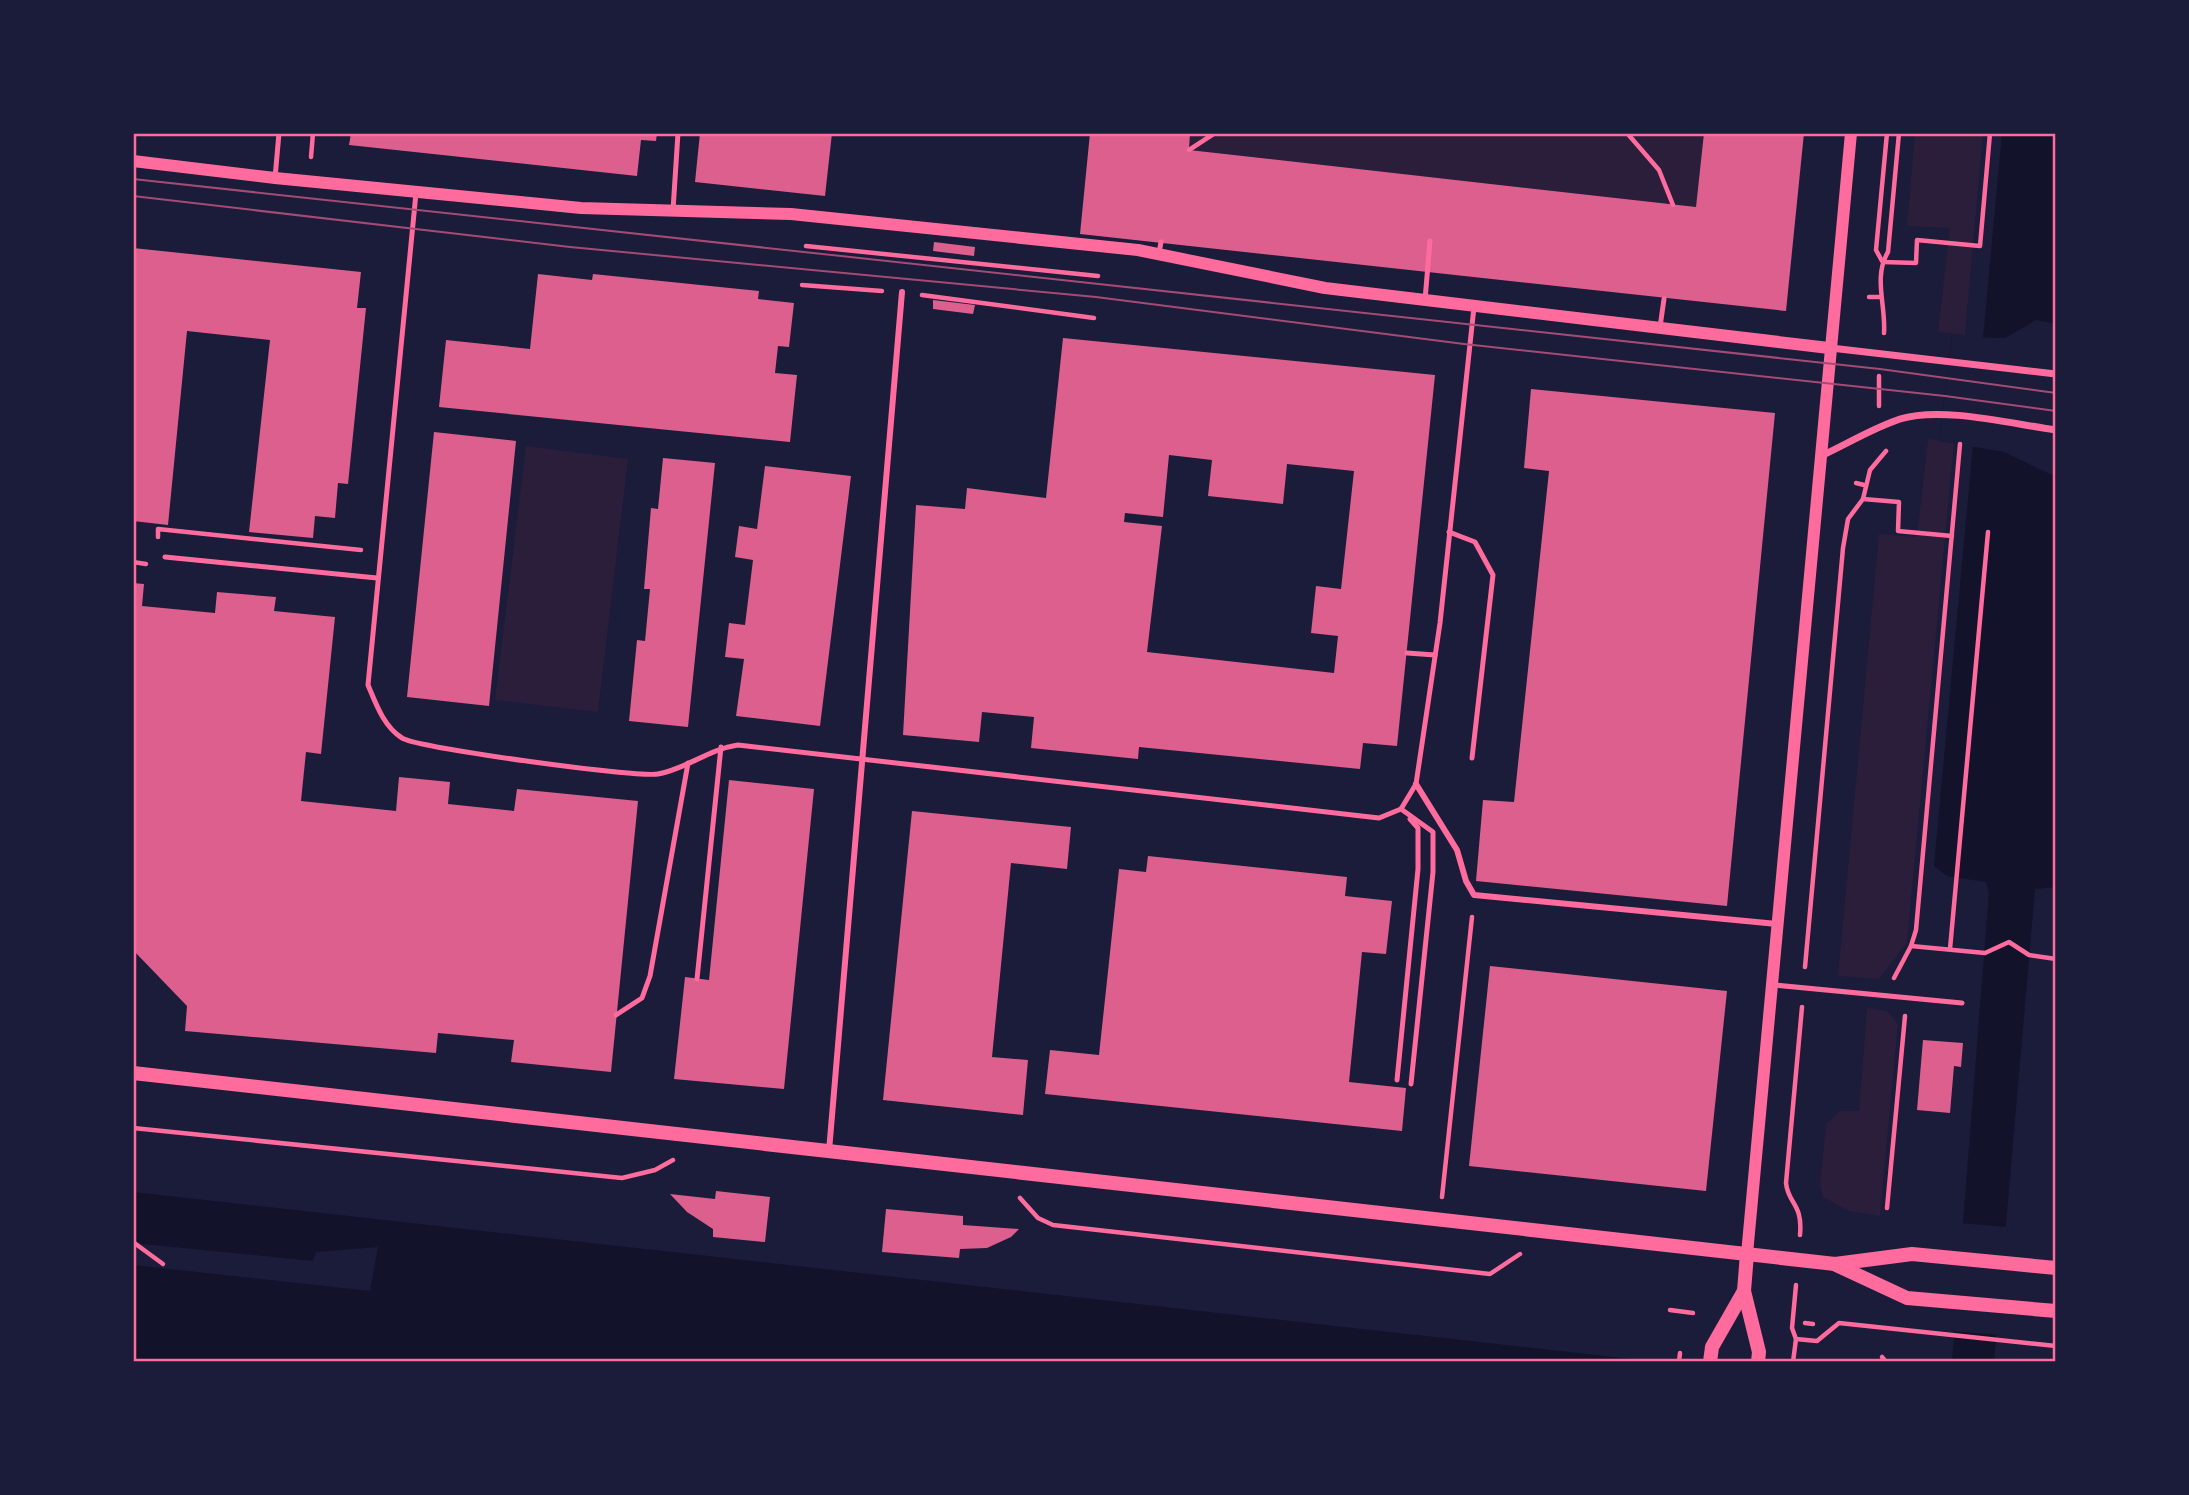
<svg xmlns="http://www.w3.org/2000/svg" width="2189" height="1495" font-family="'Fira Sans',sans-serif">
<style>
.green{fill:#2a1e3b}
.water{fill:#12122b}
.pier{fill:#1b1b3a}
.building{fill:#dd5f8e;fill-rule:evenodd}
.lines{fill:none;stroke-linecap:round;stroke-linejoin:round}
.path{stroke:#ff6b9d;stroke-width:4.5}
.service{stroke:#ff6b9d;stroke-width:5}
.pedestrian{stroke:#ff6b9d;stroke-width:6}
.minor{stroke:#ff6b9d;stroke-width:7}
.tertiary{stroke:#ff6b9d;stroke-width:12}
.secondary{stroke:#ff6b9d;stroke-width:14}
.tram{stroke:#a44b75;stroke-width:2}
.neatline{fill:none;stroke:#ff6b9d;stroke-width:2.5}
</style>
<rect width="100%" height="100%" fill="#1b1b3a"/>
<g class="green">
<path d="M 1190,133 L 1704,133 L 1696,207 L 1189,150 Z"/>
<path d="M 1915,133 L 1983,133 L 1965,335 L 1938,332 L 1950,228 L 1907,226 Z"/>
<path d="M 1928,439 L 1954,442 L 1907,942 L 1879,979 L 1838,976 L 1879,534 L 1917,537 Z"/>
<path d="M 526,446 L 628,459 L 598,712 L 495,700 Z"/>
<path d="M 1867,1008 L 1887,1011 L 1898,1024 L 1880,1216 L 1849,1211 L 1823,1197 L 1820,1185 L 1826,1124 L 1840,1111 L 1859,1111 Z"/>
</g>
<g class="water">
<path d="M 2002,133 L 2056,133 L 2056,887 L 2035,889 L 1994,1362 L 1952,1362 L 1989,893 L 1986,882 L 1947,876 L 1934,866 L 1973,445 L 1939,441 L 1952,337 L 1983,339 Z"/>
<path d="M 133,1192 L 1658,1362 L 133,1362 Z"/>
</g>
<g class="pier">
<path d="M 2036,320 L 2056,324 L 2056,477 L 2004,452 L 1939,441 L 1952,337 L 2005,338 Z"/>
<path d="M 1960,1223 L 2008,1227 L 2000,1335 L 1951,1331 Z"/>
<path d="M 133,1243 L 313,1261 L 316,1252 L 378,1247 L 370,1291 L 133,1265 Z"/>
</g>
<g class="building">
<path d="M 351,133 L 657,133 L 656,141 L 641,140 L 637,176 L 349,145 Z"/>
<path d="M 700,133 L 832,133 L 825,196 L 695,182 Z"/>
<path d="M 1090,133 L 1190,133 L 1189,150 L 1696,207 L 1704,133 L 1804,133 L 1786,311 L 1080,234 Z"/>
<path d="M 934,242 L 975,247 L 974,256 L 933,251 Z"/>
<path d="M 133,248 L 361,272 L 357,308 L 366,308 L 348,484 L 338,483 L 335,518 L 315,516 L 313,538 L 249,532 L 270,340 L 187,331 L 168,525 L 133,521 Z"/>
<path d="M 538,274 L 592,280 L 593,274 L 759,291 L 758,299 L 794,303 L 789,347 L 778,346 L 775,373 L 797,375 L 790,442 L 439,407 L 446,340 L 530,349 Z"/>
<path d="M 933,300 L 975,305 L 973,314 L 933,309 Z"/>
<path d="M 1063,338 L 1435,375 L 1397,746 L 1363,743 L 1360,769 L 1139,747 L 1138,759 L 1031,748 L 1034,717 L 982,712 L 979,742 L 903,735 L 916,505 L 965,509 L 967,488 L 1046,498 ZM 1169,455 L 1212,460 L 1208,496 L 1283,504 L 1287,464 L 1354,471 L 1341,589 L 1316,586 L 1311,633 L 1338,636 L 1334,673 L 1147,652 L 1162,526 L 1124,522 L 1125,513 L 1163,517 Z"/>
<path d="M 1531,389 L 1775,413 L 1727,906 L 1476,881 L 1483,800 L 1514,802 L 1549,471 L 1524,468 Z"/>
<path d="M 434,432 L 516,441 L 489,706 L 407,697 Z"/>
<path d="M 663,458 L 715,463 L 688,727 L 629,721 L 637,640 L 645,641 L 650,589 L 644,589 L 651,508 L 658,509 Z"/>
<path d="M 765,466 L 851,476 L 820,726 L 736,716 L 744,659 L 725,657 L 729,623 L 745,625 L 753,560 L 735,557 L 739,526 L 757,529 Z"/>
<path d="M 133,583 L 144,584 L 142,606 L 215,613 L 217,592 L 276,597 L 274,611 L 335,617 L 321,754 L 306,752 L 301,801 L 396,811 L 399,777 L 450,782 L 448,804 L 514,811 L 517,789 L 638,801 L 611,1072 L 511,1062 L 514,1040 L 438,1033 L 436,1053 L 185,1031 L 187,1006 L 133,950 Z"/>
<path d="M 729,780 L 814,789 L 784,1089 L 674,1079 L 685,977 L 709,980 Z"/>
<path d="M 912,811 L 1071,827 L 1067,869 L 1011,863 L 992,1057 L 1028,1060 L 1023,1115 L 883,1100 Z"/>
<path d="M 1148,856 L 1347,877 L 1345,896 L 1392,901 L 1386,954 L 1362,952 L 1349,1082 L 1406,1088 L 1402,1131 L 1045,1094 L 1050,1050 L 1099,1055 L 1119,869 L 1146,872 Z"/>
<path d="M 1490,966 L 1727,991 L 1706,1191 L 1469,1166 Z"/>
<path d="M 1923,1040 L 1963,1043 L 1961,1067 L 1954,1066 L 1950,1113 L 1917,1110 Z"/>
<path d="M 716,1191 L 770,1197 L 765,1242 L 713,1237 L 713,1229 L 687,1212 L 670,1194 L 715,1199 Z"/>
<path d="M 886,1209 L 963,1216 L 963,1225 L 1019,1229 L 1011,1237 L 987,1248 L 960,1249 L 959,1258 L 882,1252 Z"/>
</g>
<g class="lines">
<g class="path">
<path d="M 1627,133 L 1659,170 L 1673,205"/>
<path d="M 1189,150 L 1215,133"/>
<path d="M 311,157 L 313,133"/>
<path d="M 806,246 L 1098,276"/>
<path d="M 1882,261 L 1876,250 L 1887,133"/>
<path d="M 1883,262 L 1916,263 L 1917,240 L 1980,246 L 1990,133"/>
<path d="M 802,285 L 882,291"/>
<path d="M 922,295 L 1094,318"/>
<path d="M 1869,297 L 1880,297"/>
<path d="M 1884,333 C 1886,305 1873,277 1888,252 L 1899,133"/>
<path d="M 1879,406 L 1879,376"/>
<path d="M 1856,483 L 1864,485"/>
<path d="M 1863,499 L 1899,502 L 1898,531 L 1952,536"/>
<path d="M 158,537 L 158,529 L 361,550"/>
<path d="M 133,562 L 146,564"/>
<path d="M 1911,946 L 1916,930 L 1960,444"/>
<path d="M 1950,949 L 1988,532"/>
<path d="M 1805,967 L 1843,548 L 1848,519 L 1863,499 L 1870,470 L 1886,451"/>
<path d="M 1894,978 L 1911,946 L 1985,953 L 2009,942 L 2029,955 L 2056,959"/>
<path d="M 133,1128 L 622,1178 L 655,1170 L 673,1160"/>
<path d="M 1442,1197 L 1472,917"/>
<path d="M 1020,1198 L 1038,1218 L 1053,1225 L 1490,1274 L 1520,1254"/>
<path d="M 1887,1208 L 1905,1016"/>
<path d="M 1800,1235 C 1803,1203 1788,1204 1786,1183 L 1802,1007"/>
<path d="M 133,1242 L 163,1264"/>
<path d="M 1670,1310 L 1693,1313"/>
<path d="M 1805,1323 L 1813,1324"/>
<path d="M 1796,1339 L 1817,1341 L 1839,1323 L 2056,1346"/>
<path d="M 1882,1357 L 1886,1362"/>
<path d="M 1679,1362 L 1680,1353"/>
<path d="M 1793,1362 L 1796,1339 L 1792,1328 L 1796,1285"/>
</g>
<g class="service">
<path d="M 275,178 L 279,133"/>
<path d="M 416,193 L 368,685 C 376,704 384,727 402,738 C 417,748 638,778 658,774 C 686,769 709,749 738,745 L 1379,818 L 1401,809 L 1416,784 L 1440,623 L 1474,307"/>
<path d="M 673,210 L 678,133"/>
<path d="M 1159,253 L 1161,242"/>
<path d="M 1425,300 L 1430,241"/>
<path d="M 1660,327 L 1664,299"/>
<path d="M 1449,532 L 1475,542 L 1493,575 L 1472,758"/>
<path d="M 165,557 L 377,578"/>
<path d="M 1407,653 L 1435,655"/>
<path d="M 1401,809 L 1433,832 L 1433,872 L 1411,1084"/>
<path d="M 697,979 L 721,747"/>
<path d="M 1774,985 L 1962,1003"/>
<path d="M 616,1015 L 642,998 L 650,976 L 688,763"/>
<path d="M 1397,1080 L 1418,869 L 1418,828 L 1410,819"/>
</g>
<g class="pedestrian">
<path d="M 1416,784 L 1457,850 L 1466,881 L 1474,895 L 1777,924"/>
<path d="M 829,1151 L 902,292"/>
</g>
<g class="minor">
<path d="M 1831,348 L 2056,374"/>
<path d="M 1821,456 C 1847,444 1873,428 1900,419 C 1942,406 2012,424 2056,430"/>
</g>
<g class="tertiary">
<path d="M 133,161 L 275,178 L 581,208 L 791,214 L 1138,250 L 1325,288 L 1829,348"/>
<path d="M 1747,1254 L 1851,133"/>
</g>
<g class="secondary">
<path d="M 133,1073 L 1835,1264 L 1912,1254 L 2056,1268"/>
<path d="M 1747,1254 L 1744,1291 L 1759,1352 L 1758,1362"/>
<path d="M 1836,1265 L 1907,1298 L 2056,1311"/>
<path d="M 1710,1362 L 1712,1347 L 1744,1291"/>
</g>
<g class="tram">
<path d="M 133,179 L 1880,369 L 2056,393"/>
<path d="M 133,196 L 570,247 L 1096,297 L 1464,344 L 1945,396 L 2056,411"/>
</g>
</g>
<rect width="2189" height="1495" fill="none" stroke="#1b1b3a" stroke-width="270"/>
<rect x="135" y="135" width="1919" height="1225" class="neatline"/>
</svg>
